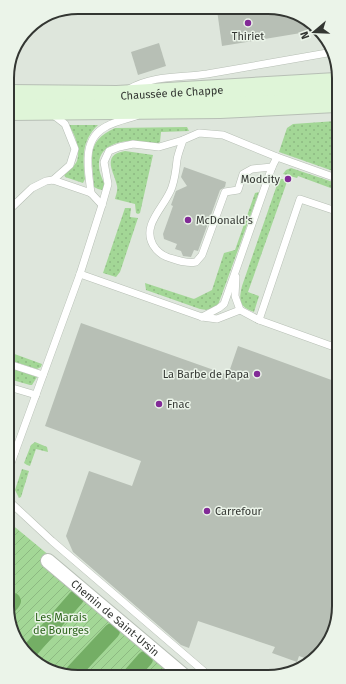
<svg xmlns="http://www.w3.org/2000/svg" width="346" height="684" font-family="'Fira Sans',sans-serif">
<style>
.grass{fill:url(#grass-dots)}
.garden{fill:url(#garden-furrows)}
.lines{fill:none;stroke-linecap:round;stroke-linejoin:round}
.canal{stroke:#74ae65;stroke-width:16}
.building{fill:#b7bfb5}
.service-casing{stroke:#b7bfb5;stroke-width:8}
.minor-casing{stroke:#b7bfb5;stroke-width:16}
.secondary-casing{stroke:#b7bfb5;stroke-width:22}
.service{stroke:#fff;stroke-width:7}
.minor{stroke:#fff;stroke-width:14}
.secondary{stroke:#dff5d8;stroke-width:20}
.poi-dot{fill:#822a97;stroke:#ebf4e9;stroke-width:1.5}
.labels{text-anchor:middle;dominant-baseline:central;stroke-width:3;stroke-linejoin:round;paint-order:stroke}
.poi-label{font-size:11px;fill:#333632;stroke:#ebf4e9;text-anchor:start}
.street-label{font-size:11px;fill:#333632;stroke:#ebf4e9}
.park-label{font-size:11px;fill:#2d651c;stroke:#ebf4e9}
.rim{fill:none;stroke:#333632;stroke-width:2}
</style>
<defs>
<pattern id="grass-dots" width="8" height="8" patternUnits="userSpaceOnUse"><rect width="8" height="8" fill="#a3d796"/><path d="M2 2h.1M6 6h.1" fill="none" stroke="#8db982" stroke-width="1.8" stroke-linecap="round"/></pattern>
<pattern id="garden-furrows" width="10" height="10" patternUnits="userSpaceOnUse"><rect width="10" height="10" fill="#a3d796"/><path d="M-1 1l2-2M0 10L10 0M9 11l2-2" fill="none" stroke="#8db982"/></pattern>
</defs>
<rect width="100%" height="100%" fill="#dee6dc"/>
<g class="grass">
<path d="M 336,121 L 336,172 L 279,152 L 287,128 L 293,124 Z"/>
<path d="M 68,125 L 98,125 C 81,141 83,158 85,179 L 83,183 L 65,177 L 64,174 C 68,171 74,167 77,161 C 81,150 75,133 68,125 Z"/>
<path d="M 187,127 L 189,131 L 161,132 L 160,142 C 153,146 143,141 135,141 C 119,140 98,146 99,166 C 99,173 103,180 106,187 L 102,190 L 98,189 L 94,187 C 93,159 84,142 115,128 Z"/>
<path d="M 125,151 L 153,155 L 140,213 L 138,214 L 136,213 L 135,204 L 115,199 C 116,195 118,190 117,186 C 115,173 100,155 125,151 Z"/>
<path d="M 291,168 L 336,183 L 336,190 L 298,176 L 297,178 L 283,174 L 286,170 Z"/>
<path d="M 279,179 L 288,179 L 248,292 L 259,296 L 254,312 C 238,306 239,300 242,286 Z"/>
<path d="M 259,192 L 218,305 C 212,309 208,311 200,309 L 146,290 L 145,283 L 194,299 L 212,290 L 224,253 L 235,250 L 255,193 Z"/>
<path d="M 125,208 L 131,208 L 130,217 L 138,218 L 120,272 L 116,277 L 103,273 Z"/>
<path d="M 9,352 L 42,364 L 41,367 L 37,369 L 9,360 Z"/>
<path d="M 9,367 L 37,377 L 32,385 L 30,385 L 9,379 Z"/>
<path d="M 35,442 L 47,447 L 48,452 L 36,449 L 30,466 L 27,465 L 24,463 L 31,445 Z"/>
<path d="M 22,469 L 29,471 L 21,497 L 19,498 L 15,490 Z"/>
</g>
<path class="garden" d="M 10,523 L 194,675 L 68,676 L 31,660 L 11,629 Z"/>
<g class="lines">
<g class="canal">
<path d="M 11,604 L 13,601"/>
<path d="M 27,654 L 76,598"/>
<path d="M 70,676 L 112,631"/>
<path d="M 130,676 L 145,659"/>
</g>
</g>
<g class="building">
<path d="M 229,8 L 282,8 L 315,25 L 319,30 L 222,46 L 217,10 Z"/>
<path d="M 159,43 L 166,66 L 138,75 L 131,52 Z"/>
<path d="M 184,167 L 226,182 L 225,187 L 220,190 L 198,251 L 194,250 L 191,257 L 183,256 L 181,251 L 175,249 L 177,244 L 164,239 L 163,234 L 173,206 L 171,205 L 176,191 L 187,186 L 181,177 Z"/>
<path d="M 81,323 L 228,375 L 238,346 L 337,382 L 339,611 L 324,650 L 310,660 L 299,656 L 297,662 L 272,653 L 275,647 L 198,621 L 189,648 L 181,645 L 73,552 L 66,536 L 89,471 L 132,486 L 141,461 L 45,426 Z"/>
</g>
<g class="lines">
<defs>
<g id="service">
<path d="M 129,89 C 154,75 180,78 207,74 C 249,67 291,59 333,52"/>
<path d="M 52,114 L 65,124 L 75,149 L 70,165 L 53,180"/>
<path d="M 272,167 L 252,169 L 243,174 L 238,190 L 225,192 L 202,255 L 196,262 C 186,264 177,260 167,257 C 162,255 156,250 153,245 C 141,224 166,206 172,187 C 175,178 176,170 177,160 C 178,153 181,147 183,140 L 199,133 L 223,135 L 277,157"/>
<path d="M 91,193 C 88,169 81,139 107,126 C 116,121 127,119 136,116"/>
<path d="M 8,211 L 32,188 L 46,181 L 53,180 L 91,193 L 102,205"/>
<path d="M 80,274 L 202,317 L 217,319 L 240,310"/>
<path d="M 236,277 L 235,296 L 240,310 L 259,320 L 337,348"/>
<path d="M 202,317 L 219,308 L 224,304 L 272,167 L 277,157 L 336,178"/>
<path d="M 259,320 L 300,199 L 336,211"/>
<path d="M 9,364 L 43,375"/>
<path d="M 9,387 L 36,395"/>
<path d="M 10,450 L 15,452 L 10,466"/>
<path d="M 15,452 L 80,274 L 102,205 L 108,184 L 104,162 L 109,151 L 119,147 L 133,144 L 159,147 L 183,140"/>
<path d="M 10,502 L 52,541 L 207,674"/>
</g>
<g id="minor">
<path id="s1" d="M 48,561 L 183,675"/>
</g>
<g id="secondary">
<path id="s2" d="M 8,95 L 117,96 L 336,83"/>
<path d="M 8,110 L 220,108 L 336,102"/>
</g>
</defs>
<use href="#service" class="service-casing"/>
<use href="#minor" class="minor-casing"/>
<use href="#secondary" class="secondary-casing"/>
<use href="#service" class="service"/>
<use href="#minor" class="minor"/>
<use href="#secondary" class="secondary"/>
</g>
<g class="poi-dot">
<circle cx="248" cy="23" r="4"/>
<circle cx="288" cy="179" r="4"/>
<circle cx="188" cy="220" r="4"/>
<circle cx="257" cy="374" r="4"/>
<circle cx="159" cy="404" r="4"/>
<circle cx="207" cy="511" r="4"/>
</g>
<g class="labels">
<g class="poi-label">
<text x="248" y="36" text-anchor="middle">Thiriet</text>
<text x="280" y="179" text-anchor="end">Modcity</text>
<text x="196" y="220">McDonald's</text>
<text x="249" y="374" text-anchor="end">La Barbe de Papa</text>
<text x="167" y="404">Fnac</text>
<text x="215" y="511">Carrefour</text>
</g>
<g class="street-label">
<text stroke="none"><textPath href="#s2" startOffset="164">Chaussée de Chappe</textPath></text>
<text stroke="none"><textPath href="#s1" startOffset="88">Chemin de Saint-Ursin</textPath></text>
</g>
<g class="park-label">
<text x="61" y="617">Les Marais<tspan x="61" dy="13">de Bourges</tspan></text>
</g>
</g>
<path d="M0 0H346V684H0ZM78 14H268A64 64 0 0 1 332 78V606A64 64 0 0 1 268 670H78A64 64 0 0 1 14 606V78A64 64 0 0 1 78 14Z" fill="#ebf4e9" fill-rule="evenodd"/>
<path class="rim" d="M78 14H268A64 64 0 0 1 332 78V606A64 64 0 0 1 268 670H78A64 64 0 0 1 14 606V78A64 64 0 0 1 78 14Z"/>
<g transform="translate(314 32) rotate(251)" stroke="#ebf4e9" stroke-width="3" paint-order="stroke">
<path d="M0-3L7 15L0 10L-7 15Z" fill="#333632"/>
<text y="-6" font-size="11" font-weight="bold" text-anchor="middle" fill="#333632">N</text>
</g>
</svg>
